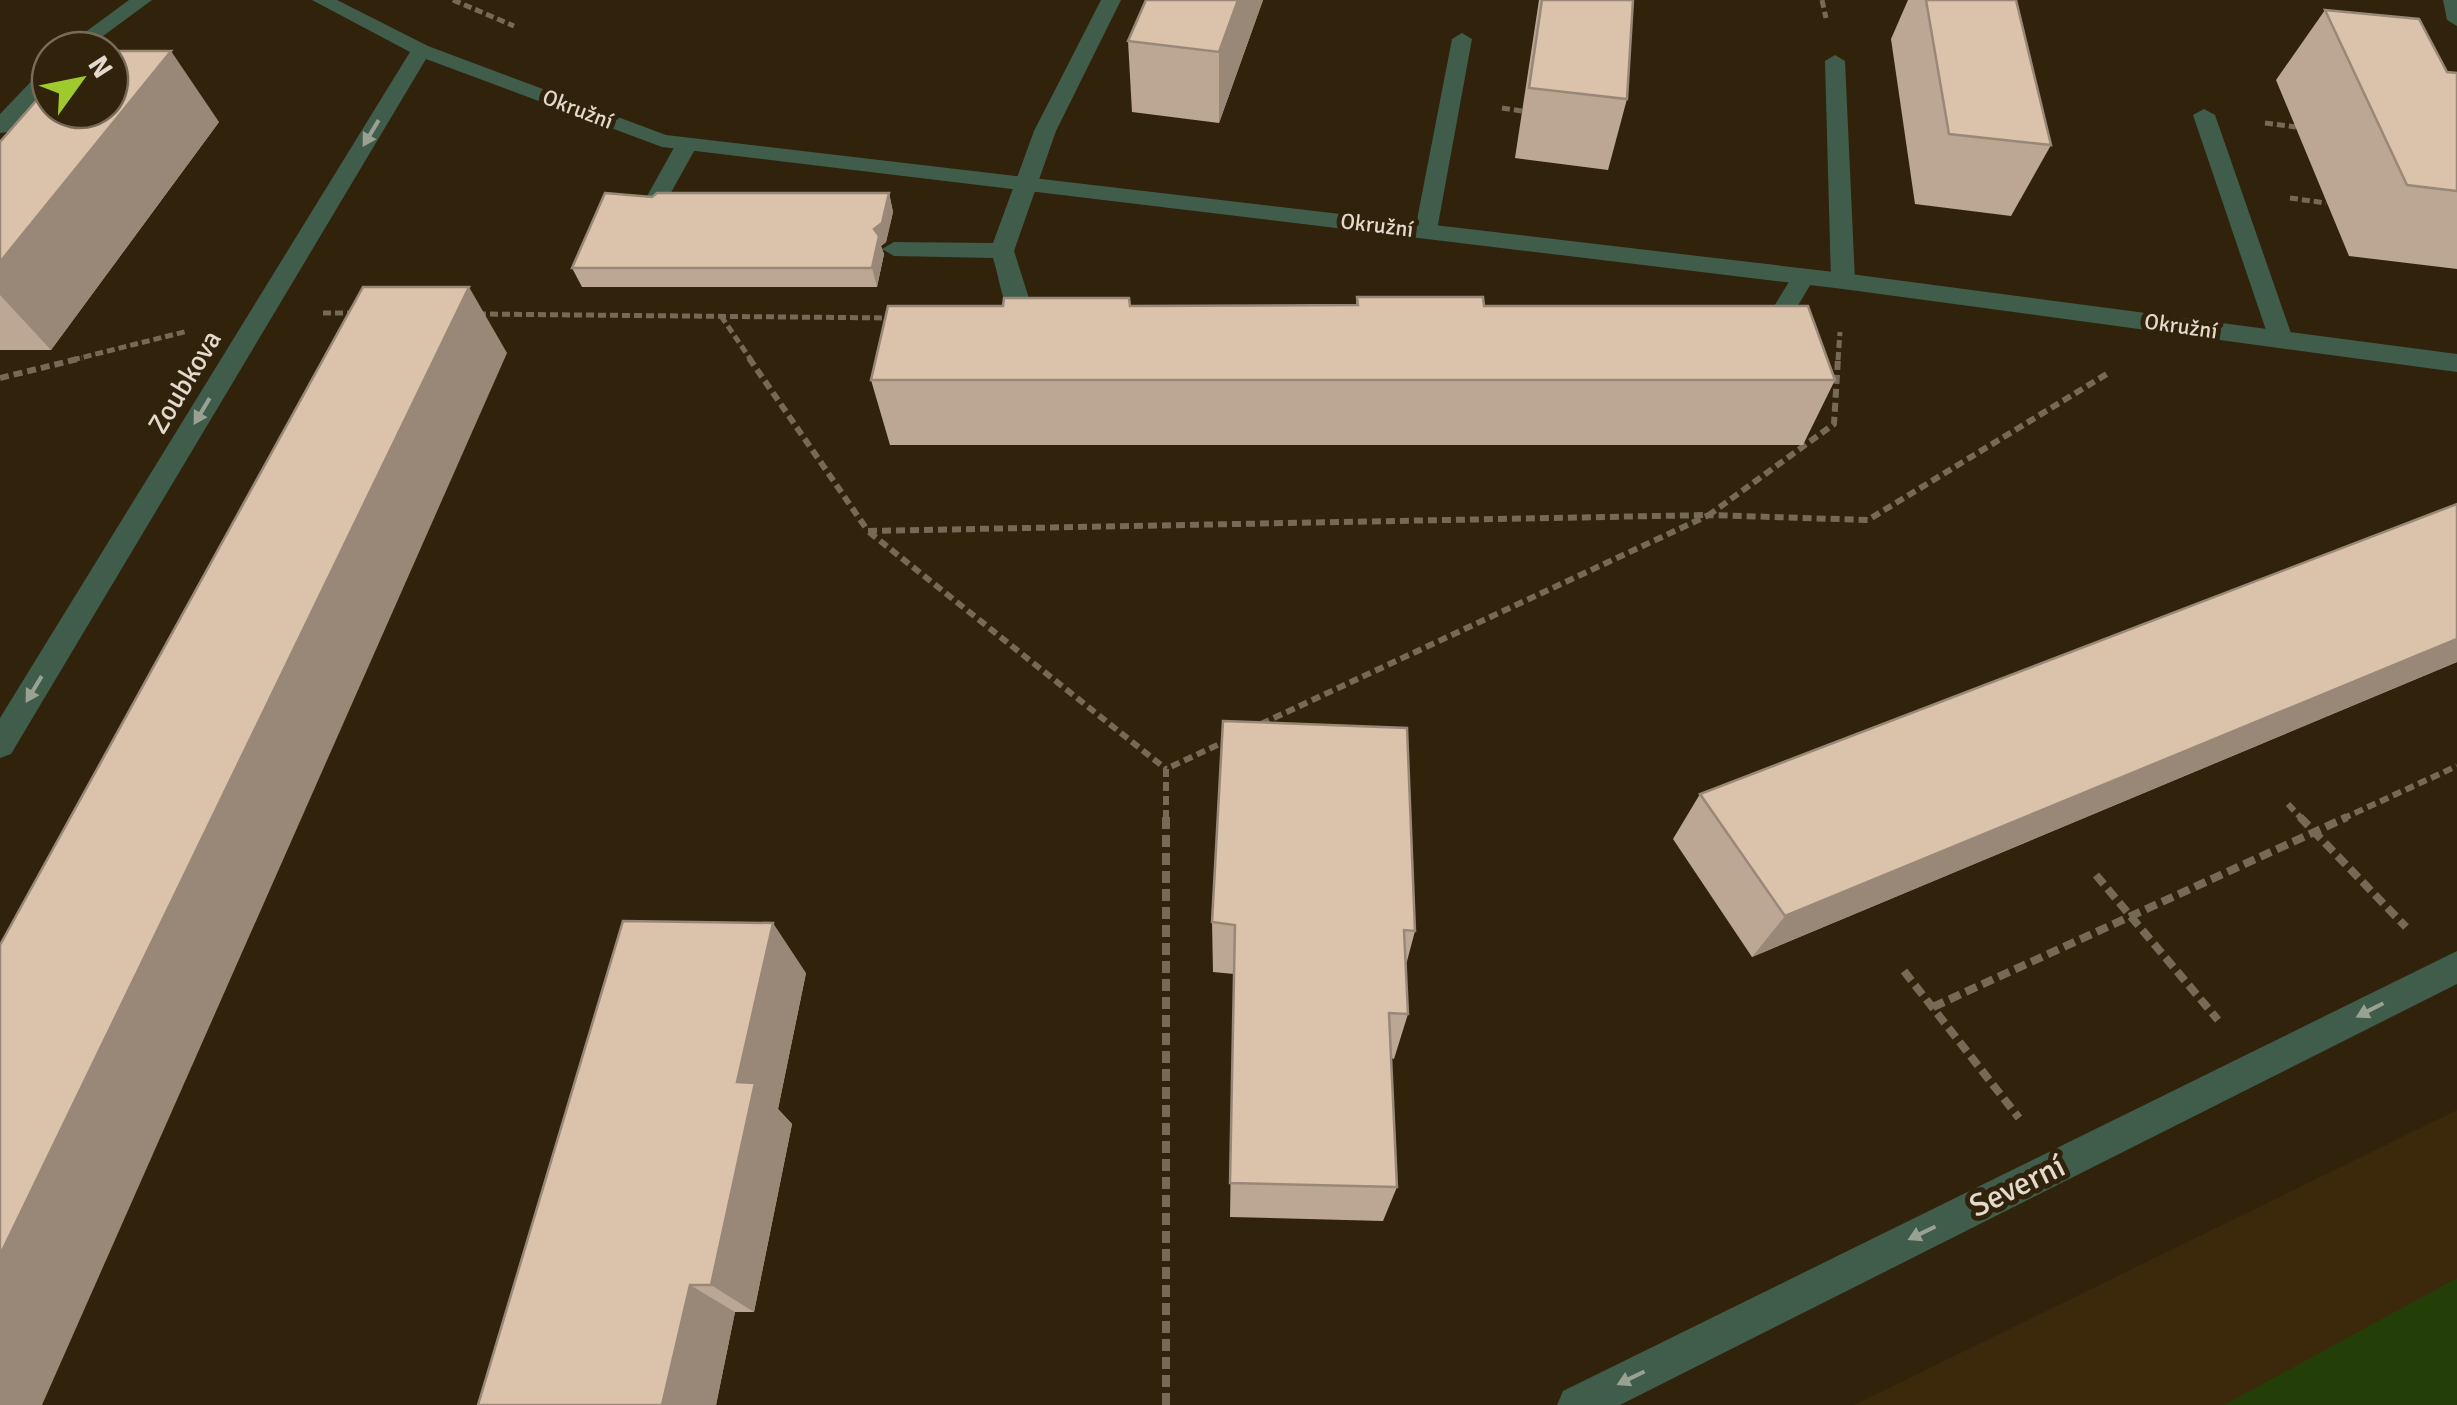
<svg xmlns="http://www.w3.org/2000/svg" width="2457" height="1405" font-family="Signika,sans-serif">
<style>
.built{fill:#3c290c}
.green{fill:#243e08}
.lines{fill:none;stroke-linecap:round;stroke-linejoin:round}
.path-far2{stroke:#766a57;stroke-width:5;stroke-dasharray:8 4;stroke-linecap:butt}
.path-far1{stroke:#766a57;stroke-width:6;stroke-dasharray:9 5;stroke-linecap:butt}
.path{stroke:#766a57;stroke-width:8;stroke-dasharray:12 6;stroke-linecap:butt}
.lane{fill:#3f5d4a;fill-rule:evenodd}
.street{fill:#3f5d4a;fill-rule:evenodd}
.wall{fill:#bba793}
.shaded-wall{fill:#998878}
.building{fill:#dac2ab;stroke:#998878;stroke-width:2.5}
.oneway{fill:#99a292}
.labels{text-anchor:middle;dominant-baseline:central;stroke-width:10;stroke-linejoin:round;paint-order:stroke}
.far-street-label{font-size:22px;fill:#e3dacd;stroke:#31220c}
.street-label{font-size:28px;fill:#e3dacd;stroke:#31220c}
.near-street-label{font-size:32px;fill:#e3dacd;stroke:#31220c}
</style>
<rect width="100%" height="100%" fill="#31220c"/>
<path class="built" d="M 2457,1110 L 2457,1405 L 1854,1405 Z"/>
<path class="green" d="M 2457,1278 L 2457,1405 L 2224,1405 Z"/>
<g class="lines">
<g class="path-far2">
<path d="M 453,0 L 514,26"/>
<path d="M 1822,0 L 1826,18"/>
<path d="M 1502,108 L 1522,111"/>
<path d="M 2265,123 L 2296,127"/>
<path d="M 2290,198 L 2326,203"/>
<path d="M 323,313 L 356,313"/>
<path d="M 478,314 L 891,318"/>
<path d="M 721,316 L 751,360"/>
<path d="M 72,360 L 188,331"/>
<path d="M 1838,360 L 1840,332"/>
</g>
<g class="path-far1">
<path d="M 749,358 L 868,531 L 1709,515 L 1834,424 L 1838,358"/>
<path d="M 0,378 L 82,358"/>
<path d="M 869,532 L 1166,769"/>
<path d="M 1261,724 L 1709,515 L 1868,520 L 2110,372"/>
<path d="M 2288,804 L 2302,819"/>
<path d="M 1166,819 L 1166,769 L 1228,740"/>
<path d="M 2342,819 L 2457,766"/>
</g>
<g class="path">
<path d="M 1166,817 L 1166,1405"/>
<path d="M 2300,817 L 2406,927"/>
<path d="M 2096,875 L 2218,1020"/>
<path d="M 1904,971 L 2019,1118"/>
<path d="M 1933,1007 L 2347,817"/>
</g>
<g class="lane">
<path d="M 129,0 L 152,0 L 84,50 L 61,50 Z"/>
<path d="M 1101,0 L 1121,0 L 1056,131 L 1014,251 L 1033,311 L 1050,313 L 1053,319 L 1050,325 C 1003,338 1004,293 993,258 L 894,256 L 882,249 L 894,242 L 993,243 L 1034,131 Z"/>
<path d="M 2443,0 L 2457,0 L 2457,26 L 2447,20 Z"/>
<path d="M 1462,33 L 1472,39 L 1437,230 L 1426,237 L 1415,230 L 1452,39 Z"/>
<path d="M 1835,55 L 1845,61 L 1855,281 L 1843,289 L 1831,281 L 1825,61 Z"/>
<path d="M 50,67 L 50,85 L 8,132 L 0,133 L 0,114 L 43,69 Z"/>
<path d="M 2204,109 L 2215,115 L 2293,339 L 2290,345 L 2272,345 L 2269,339 L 2193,115 Z"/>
<path d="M 687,138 L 698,144 L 663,207 L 660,212 L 644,212 L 641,207 L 676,144 Z"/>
<path d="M 1803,269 L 1815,277 L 1778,339 L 1775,345 L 1757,345 L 1754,339 L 1795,272 Z"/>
</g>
<g class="street">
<path d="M 312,0 L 337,0 L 428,46 L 666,135 L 1843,273 L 2457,354 L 2457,372 L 1843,289 L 662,147 L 426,59 L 11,754 L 0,758 L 0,718 L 410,52 Z"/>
<path d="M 2457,951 L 2457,984 L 1620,1405 L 1557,1405 L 1563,1391 Z"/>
</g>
</g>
<g class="wall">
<path d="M 1263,0 L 1219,123 L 1132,112 L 1128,41 Z"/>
<path d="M 1539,0 L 1633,0 L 1627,99 L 1608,170 L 1515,158 Z"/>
<path d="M 1908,0 L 2016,0 L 2051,145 L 2011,216 L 1915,204 L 1891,39 Z"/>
<path d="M 2325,10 L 2447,72 L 2457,73 L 2457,269 L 2349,256 L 2276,80 Z"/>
<path d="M 219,122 L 51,350 L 0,350 L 0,142 Z"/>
<path d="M 889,193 L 893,212 L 886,242 L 881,246 L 884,254 L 877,287 L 582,287 L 572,268 L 652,197 Z"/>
<path d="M 1357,297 L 1484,306 L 1835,380 L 1803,445 L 890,445 L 871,380 L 1130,306 L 1356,305 Z"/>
<path d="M 2457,504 L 2457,662 L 1752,957 L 1673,839 L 1700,794 Z"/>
<path d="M 1212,922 L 1415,931 L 1406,965 L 1408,1014 L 1394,1059 L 1391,1058 L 1397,1187 L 1383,1221 L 1230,1217 L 1234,974 L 1213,972 Z"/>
<path d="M 806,973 L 778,1109 L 792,1124 L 754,1312 L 735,1312 L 716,1405 L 478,1405 Z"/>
</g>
<g class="shaded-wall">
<path d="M 1238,0 L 1263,0 L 1219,123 L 1219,52 Z"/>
<path d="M 171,51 L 219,122 L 51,350 L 0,295 L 0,262 Z"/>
<path d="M 889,193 L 893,212 L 886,242 L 881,246 L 884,254 L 877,287 L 872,268 L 874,229 Z"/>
<path d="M 469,287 L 507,353 L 42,1405 L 0,1405 L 0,1255 Z"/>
<path d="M 2457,639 L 2457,662 L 1752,957 L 1785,916 Z"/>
<path d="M 773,923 L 806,973 L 778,1109 L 792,1124 L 754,1312 L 711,1285 L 737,1082 Z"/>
<path d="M 690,1285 L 735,1312 L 716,1405 L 662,1405 Z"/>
</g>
<g class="building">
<path d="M 1146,0 L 1238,0 L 1219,52 L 1128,41 Z"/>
<path d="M 1542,0 L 1633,0 L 1627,99 L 1529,88 Z"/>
<path d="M 1926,0 L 2016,0 L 2051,145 L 1949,134 Z"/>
<path d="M 2325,10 L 2419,19 L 2447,72 L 2457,73 L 2457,191 L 2407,185 Z"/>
<path d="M 110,51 L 171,51 L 0,262 L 0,142 L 50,85 L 50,110 L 110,110 Z"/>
<path d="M 605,193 L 652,197 L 657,193 L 889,193 L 882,223 L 874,229 L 879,236 L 872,268 L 572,268 Z"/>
<path d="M 363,287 L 469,287 L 0,1255 L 0,945 Z"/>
<path d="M 1357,297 L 1483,297 L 1484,306 L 1808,306 L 1835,380 L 871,380 L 888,306 L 1003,306 L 1004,298 L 1129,298 L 1130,306 L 1358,305 Z"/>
<path d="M 2457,504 L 2457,639 L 1785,916 L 1700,794 Z"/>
<path d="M 1223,721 L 1407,728 L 1415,931 L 1404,930 L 1408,1014 L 1389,1013 L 1397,1187 L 1230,1183 L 1235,925 L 1212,922 Z"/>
<path d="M 623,921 L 773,923 L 737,1082 L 755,1083 L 711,1285 L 690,1285 L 662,1405 L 478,1405 Z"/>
</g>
<defs><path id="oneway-solid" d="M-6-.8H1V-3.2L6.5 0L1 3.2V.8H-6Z" transform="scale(2.5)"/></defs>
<g class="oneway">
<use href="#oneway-solid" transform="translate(371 133) rotate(121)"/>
<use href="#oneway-solid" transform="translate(202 411) rotate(121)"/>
<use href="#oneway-solid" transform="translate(34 689) rotate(121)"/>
<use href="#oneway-solid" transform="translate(2370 1010) rotate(153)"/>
<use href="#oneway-solid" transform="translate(1922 1233) rotate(154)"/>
<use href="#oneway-solid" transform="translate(1631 1378) rotate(154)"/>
</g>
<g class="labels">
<g class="far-street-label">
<text transform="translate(578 109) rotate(21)">Okružní</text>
<text transform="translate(1377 225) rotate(7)">Okružní</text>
<text transform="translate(2181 326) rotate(8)">Okružní</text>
</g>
<g class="street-label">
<text transform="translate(185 382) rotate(-59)">Zoubkova</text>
</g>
<g class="near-street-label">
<text transform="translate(2017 1186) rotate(-26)">Severní</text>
</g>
</g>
<g transform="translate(80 80) rotate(57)"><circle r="48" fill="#31220c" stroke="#786c59" stroke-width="2.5"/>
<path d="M0-8L18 38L0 25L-18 38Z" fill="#9fca2e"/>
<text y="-15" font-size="28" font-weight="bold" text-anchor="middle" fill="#e3dacd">N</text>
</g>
</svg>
